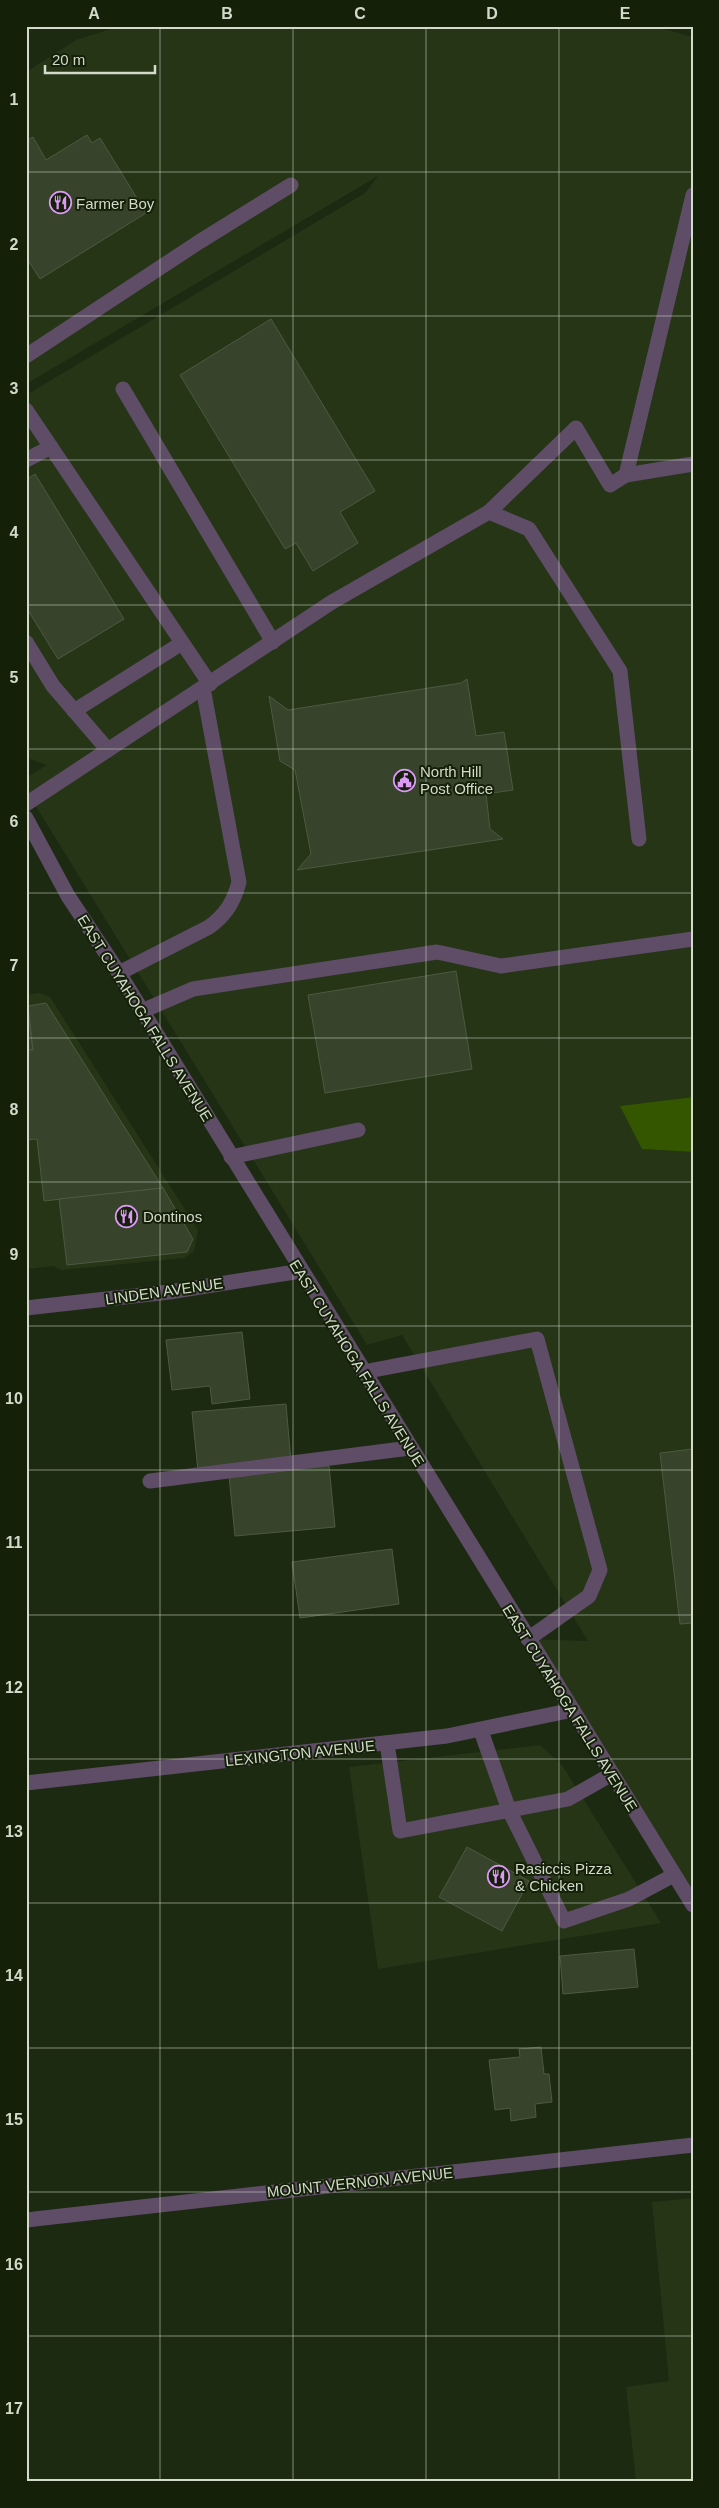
<svg xmlns="http://www.w3.org/2000/svg" width="719" height="2508" font-family="Helvetica,sans-serif">
<style>
.built{fill:#253516}
.forest{fill:#345601}
.building{fill:#37442b;stroke:#4c5a40}
.lines{fill:none;stroke-linecap:round;stroke-linejoin:round}
.minor{stroke:#5f4c67;stroke-width:15}
.grid{fill:none;stroke:#d2dacb;stroke-width:1;stroke-opacity:0.55}
.labels{text-anchor:middle;dominant-baseline:central;stroke-width:4;stroke-linejoin:round;paint-order:stroke}
.poi-label{font-size:15px;fill:#d2dacb;stroke:#142008;text-anchor:start}
.street-label{font-size:15px;fill:#d2dacb;stroke:#142008}
.neatline{fill:none;stroke:#d2dacb;stroke-width:2}
.grid-label{font-size:16px;text-anchor:middle;font-weight:bold;fill:#d2dacb}
</style>
<rect width="100%" height="100%" fill="#1d2a12"/>
<g class="built">
<path d="M 121,26 L 653,26 L 693,37 L 693,1097 L 621,1106 L 642,1149 L 693,1152 L 693,1905 L 528,1639 L 588,1641 L 402,1335 L 367,1345 L 26,790 L 26,778 L 47,765 L 26,758 L 26,395 L 365,193 L 378,176 L 26,384 L 26,72 L 76,40 Z"/>
<path d="M 39,993 L 50,997 L 198,1230 L 194,1251 L 184,1258 L 62,1270 L 53,1266 L 26,1269 L 26,995 Z"/>
<path d="M 540,1745 L 562,1765 L 661,1923 L 378,1969 L 349,1767 Z"/>
<path d="M 693,2198 L 693,2482 L 636,2482 L 626,2387 L 669,2381 L 652,2202 Z"/>
</g>
<path class="forest" d="M 693,1097 L 693,1152 L 642,1149 L 620,1106 Z"/>
<g class="building">
<path d="M 87,135 L 92,143 L 100,138 L 146,213 L 40,279 L 26,257 L 26,141 L 33,137 L 46,160 Z"/>
<path d="M 271,319 L 375,491 L 340,512 L 358,543 L 313,571 L 296,543 L 285,549 L 180,375 Z"/>
<path d="M 35,474 L 124,619 L 58,659 L 26,607 L 26,480 Z"/>
<path d="M 467,679 L 476,736 L 504,732 L 513,790 L 486,794 L 490,829 L 503,839 L 297,870 L 311,854 L 295,770 L 280,761 L 269,696 L 288,710 L 461,683 Z"/>
<path d="M 456,971 L 472,1069 L 325,1093 L 308,995 Z"/>
<path d="M 26,1001 L 33,1050 L 26,1050 Z"/>
<path d="M 46,1003 L 163,1188 L 44,1201 L 37,1139 L 26,1140 L 26,1050 L 33,1050 L 28,1006 Z"/>
<path d="M 163,1188 L 193,1239 L 187,1252 L 67,1265 L 59,1199 Z"/>
<path d="M 242,1332 L 250,1399 L 212,1404 L 210,1386 L 172,1390 L 166,1340 Z"/>
<path d="M 286,1404 L 291,1462 L 198,1471 L 192,1412 Z"/>
<path d="M 693,1449 L 693,1623 L 680,1624 L 660,1453 Z"/>
<path d="M 329,1466 L 335,1527 L 235,1536 L 229,1476 Z"/>
<path d="M 392,1549 L 399,1604 L 300,1618 L 292,1562 Z"/>
<path d="M 467,1847 L 529,1881 L 502,1931 L 439,1897 Z"/>
<path d="M 634,1949 L 638,1987 L 563,1994 L 560,1956 Z"/>
<path d="M 541,2047 L 544,2074 L 549,2074 L 552,2102 L 535,2104 L 536,2117 L 511,2121 L 510,2108 L 495,2110 L 489,2060 L 520,2057 L 519,2049 Z"/>
</g>
<g class="lines">
<g class="minor">
<path d="M 26,356 L 199,242 L 291,185"/>
<path d="M 123,389 L 273,642"/>
<path d="M 26,410 L 210,684"/>
<path d="M 26,460 L 51,447"/>
<path d="M 626,475 L 693,195"/>
<path d="M 489,512 L 576,428 L 610,485 L 626,475 L 693,464"/>
<path d="M 26,642 L 53,686 L 108,750"/>
<path d="M 74,711 L 182,643"/>
<path d="M 26,804 L 332,602 L 489,512 L 529,529 L 620,671 L 639,839"/>
<path d="M 26,818 L 68,896 L 119,973 L 693,1905"/>
<path d="M 119,973 L 209,927 C 226,915 234,901 239,882 L 203,688"/>
<path d="M 142,1011 L 193,989 L 437,952 L 501,966 L 693,939"/>
<path d="M 231,1157 L 358,1130"/>
<path d="M 26,1308 L 169,1292 L 301,1271"/>
<path d="M 363,1372 L 537,1339 L 600,1570 L 589,1596 L 528,1639"/>
<path d="M 150,1481 L 410,1448"/>
<path d="M 481,1731 L 509,1810 L 564,1921 L 629,1899 L 674,1875"/>
<path d="M 387,1743 L 400,1831 L 568,1799 L 612,1774"/>
<path d="M 26,1783 L 447,1736 L 573,1710"/>
<path d="M 26,2220 L 693,2145"/>
</g>
</g>
<path class="grid" d="M 160,26 L 160,2482M 293,26 L 293,2482M 426,26 L 426,2482M 559,26 L 559,2482M 26,172 L 693,172M 26,316 L 693,316M 26,460 L 693,460M 26,605 L 693,605M 26,749 L 693,749M 26,893 L 693,893M 26,1038 L 693,1038M 26,1182 L 693,1182M 26,1326 L 693,1326M 26,1470 L 693,1470M 26,1615 L 693,1615M 26,1759 L 693,1759M 26,1903 L 693,1903M 26,2048 L 693,2048M 26,2192 L 693,2192M 26,2336 L 693,2336"/>
<defs>
<symbol id="restaurant-ring" viewBox="-11 -11 22 22"><circle r="9.5" fill="#142008" stroke="#db99f5" stroke-width="1.5"/><path d="M-5-6h1v4h1v-4h1v4h1v-4h1v5L-1.5 .5V6h-2V.5L-5-1ZM5-6V6H3V1.5H1.5Q1.5-4 5-6Z" fill="#db99f5"/></symbol>
<symbol id="civic-ring" viewBox="-11 -11 22 22"><circle r="9.5" fill="#142008" stroke="#db99f5" stroke-width="1.5"/><path d="M-.6-6.5H3V-4.5H.6V-3L4-1V1h2V6H-6V1h2V-1L-.6-3ZM-1.2 2.5V6h2.4V2.5Z" fill="#db99f5"/></symbol>
</defs>
<g fill-rule="evenodd">
<use href="#restaurant-ring" x="48" y="190" width="25" height="25"/>
<use href="#civic-ring" x="392" y="768" width="25" height="25"/>
<use href="#restaurant-ring" x="114" y="1204" width="25" height="25"/>
<use href="#restaurant-ring" x="486" y="1864" width="25" height="25"/>
</g>
<g class="labels">
<g class="poi-label">
<text x="76" y="203">Farmer Boy</text>
<text x="420" y="771">North Hill<tspan x="420" dy="17">Post Office</tspan></text>
<text x="143" y="1216">Dontinos</text>
<text x="515" y="1868">Rasiccis Pizza<tspan x="515" dy="17">&amp; Chicken</tspan></text>
</g>
<g class="street-label">
<text transform="translate(145 1018) rotate(58)">EAST CUYAHOGA FALLS AVENUE</text>
<text transform="translate(164 1291) rotate(-8)">LINDEN AVENUE</text>
<text transform="translate(357 1363) rotate(58)">EAST CUYAHOGA FALLS AVENUE</text>
<text transform="translate(570 1708) rotate(58)">EAST CUYAHOGA FALLS AVENUE</text>
<text transform="translate(300 1753) rotate(-6)">LEXINGTON AVENUE</text>
<text transform="translate(360 2182) rotate(-6)">MOUNT VERNON AVENUE</text>
</g>
</g>
<rect width="719" height="2508" fill="none" stroke="#142008" stroke-width="55"/>
<path d="M45 65v8h110v-8" fill="none" stroke="#d2dacb" stroke-width="2.5"/>
<text x="52" y="65" font-size="15" fill="#d2dacb" stroke="#142008" stroke-width="4" paint-order="stroke">20 m</text>
<rect x="28" y="28" width="664" height="2452" class="neatline"/>
<g class="grid-label">
<text x="94" y="19">A</text>
<text x="227" y="19">B</text>
<text x="360" y="19">C</text>
<text x="492" y="19">D</text>
<text x="625" y="19">E</text>
<text x="14" y="105">1</text>
<text x="14" y="250">2</text>
<text x="14" y="394">3</text>
<text x="14" y="538">4</text>
<text x="14" y="683">5</text>
<text x="14" y="827">6</text>
<text x="14" y="971">7</text>
<text x="14" y="1115">8</text>
<text x="14" y="1260">9</text>
<text x="14" y="1404">10</text>
<text x="14" y="1548">11</text>
<text x="14" y="1693">12</text>
<text x="14" y="1837">13</text>
<text x="14" y="1981">14</text>
<text x="14" y="2125">15</text>
<text x="14" y="2270">16</text>
<text x="14" y="2414">17</text>
</g>
</svg>
